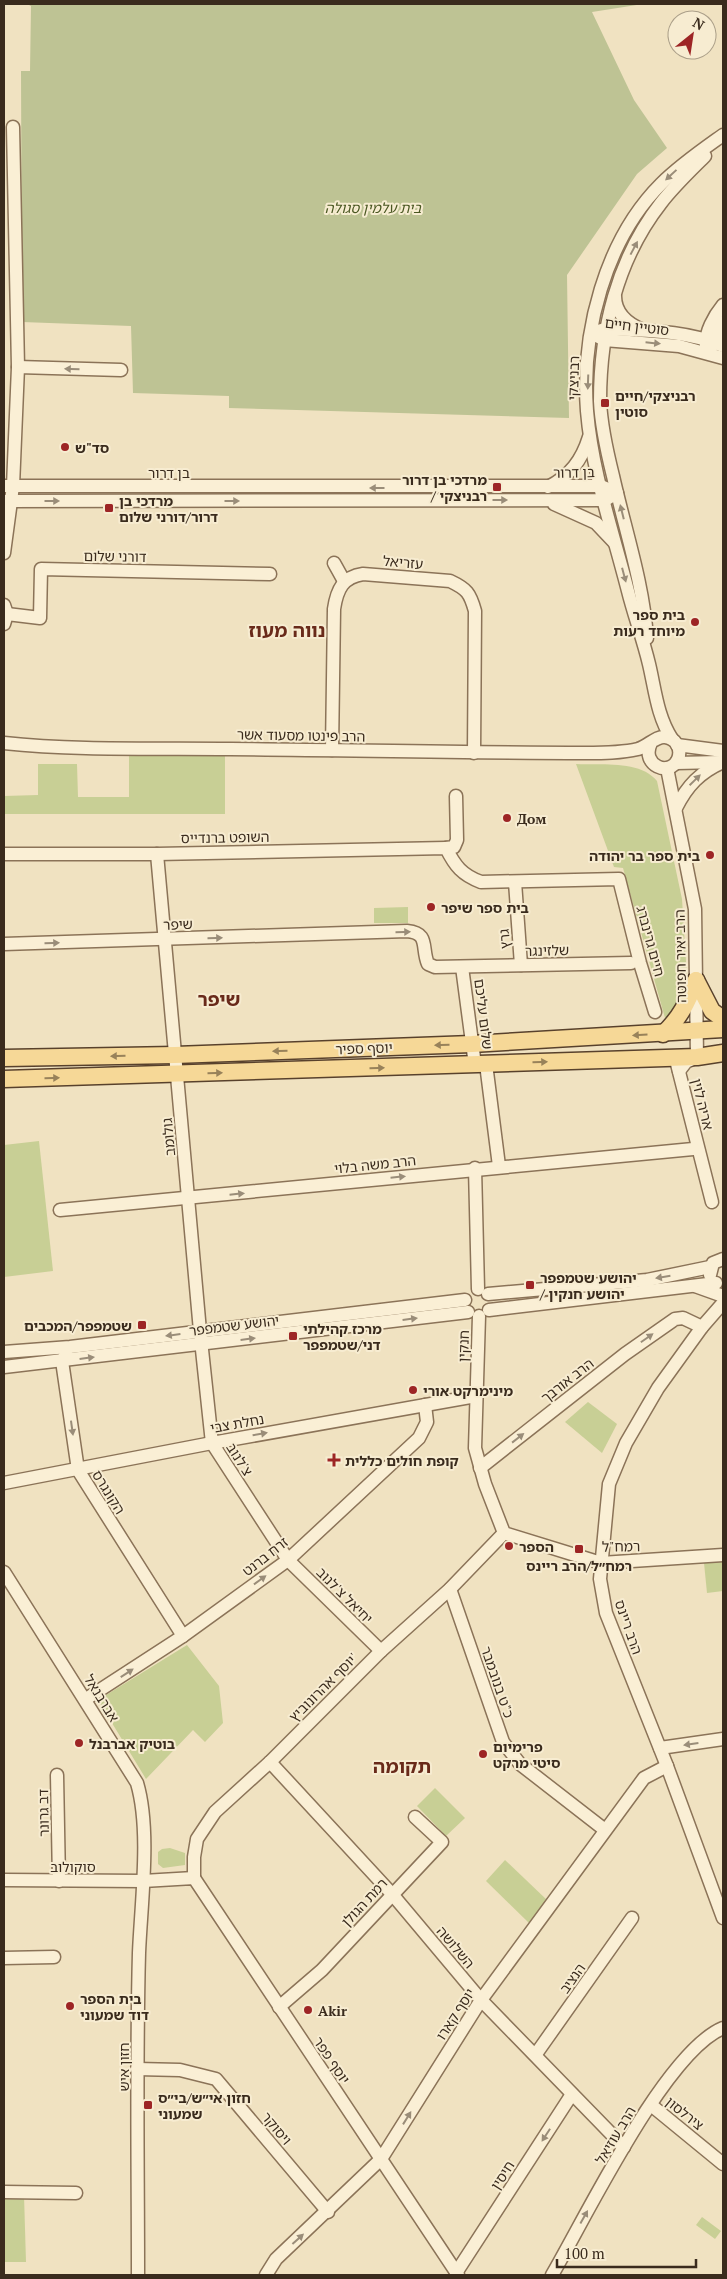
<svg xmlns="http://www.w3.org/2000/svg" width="727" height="2279" font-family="'PT Serif','Noto Sans Hebrew',serif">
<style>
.green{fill:#c8cf95}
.cemetery{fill:#bec394}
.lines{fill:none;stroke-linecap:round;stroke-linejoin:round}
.minor-casing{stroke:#8b7358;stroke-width:15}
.major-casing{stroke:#58412c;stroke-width:19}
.minor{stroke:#faefd5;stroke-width:12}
.major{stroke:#f6d897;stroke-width:16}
.oneway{fill:#9a8d79}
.oneway2{fill:#98825a}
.poi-dot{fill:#9d2525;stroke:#f7ecd1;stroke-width:2}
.labels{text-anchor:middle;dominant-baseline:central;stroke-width:4;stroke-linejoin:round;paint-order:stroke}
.park-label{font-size:14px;font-style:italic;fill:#4a5722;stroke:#f7ecd1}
.street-label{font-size:14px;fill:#3a2b1d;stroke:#f7ecd1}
.poi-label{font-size:14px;font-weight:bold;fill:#3a2b1d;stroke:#f7ecd1;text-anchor:start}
.district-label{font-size:19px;font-weight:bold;fill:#692a1a;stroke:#f7ecd1}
</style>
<rect width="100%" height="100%" fill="#f0e2c1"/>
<g class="green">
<path d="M 129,751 L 225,751 L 225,814 L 4,814 L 4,796 L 38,795 L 38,764 L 77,764 L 78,797 L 129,797 Z"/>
<path d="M 576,764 C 600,765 641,760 657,781 L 682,899 L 688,993 L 677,1011 L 665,1018 L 623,868 L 614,867 Z"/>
<path d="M 408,907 L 408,923 L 374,923 L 374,908 Z"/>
<path d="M 39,1141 L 53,1271 L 4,1277 L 4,1145 Z"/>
<path d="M 588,1402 L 617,1424 L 602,1453 L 565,1422 Z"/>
<path d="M 723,1562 L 723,1591 L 707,1593 L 704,1563 Z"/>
<path d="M 187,1645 L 219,1686 L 223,1723 L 205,1742 L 193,1730 L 146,1779 L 98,1700 Z"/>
<path d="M 435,1788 L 465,1818 L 446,1836 L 417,1806 Z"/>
<path d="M 170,1848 L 185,1853 L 185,1865 L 163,1868 L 158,1864 L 158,1852 L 162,1849 Z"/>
<path d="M 505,1860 L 547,1900 L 530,1924 L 486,1881 Z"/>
<path d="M 24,2195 L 26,2262 L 4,2262 L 4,2196 Z"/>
<path d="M 702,2217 L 721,2231 L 715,2239 L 696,2225 Z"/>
</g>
<path class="cemetery" d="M 27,4 L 643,4 L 592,12 L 634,100 L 667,148 L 637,174 L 567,275 L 569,418 L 229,408 L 229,396 L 133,393 L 131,326 L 22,322 L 21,71 L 30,71 L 31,6 Z"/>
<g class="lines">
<defs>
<g id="minor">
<path d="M 13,127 L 18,367"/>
<path d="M 615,296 C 615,313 628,324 643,330"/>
<path d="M 598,331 L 605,329 C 645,331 686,330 723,346"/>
<path d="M 597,336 L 604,340 L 679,346 L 723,358"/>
<path d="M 706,346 C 705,332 714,316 723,305"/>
<path d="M 710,348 L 715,342 L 723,322"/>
<path d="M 4,486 L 601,486 L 608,489"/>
<path d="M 548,487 C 570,476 582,460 589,437"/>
<path d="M 4,501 L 605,500 L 617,493"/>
<path d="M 554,504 L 596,523 L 614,542"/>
<path d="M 4,553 L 13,486 L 18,367 L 121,370"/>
<path d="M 334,563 L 344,581"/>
<path d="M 4,605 L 7,614 L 4,624"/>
<path d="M 7,614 L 40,618 L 41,569 L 270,574"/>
<path d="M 647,638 C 643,582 625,530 613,476 C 607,452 601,425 600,401 C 600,331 617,259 661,203 C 674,186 690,171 705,156"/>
<path d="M 672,739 C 657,716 655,689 649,664 C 643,639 634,615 628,591 C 613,532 592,472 587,411 C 581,333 605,240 661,184 C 680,165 702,150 723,135"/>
<path d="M 4,743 C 78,751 155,748 230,749 C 349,750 467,753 585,753 C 603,753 621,753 638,749 C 648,746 656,736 665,737 C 676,738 682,749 678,759 C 670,778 640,765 651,743"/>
<path d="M 677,745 L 723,751"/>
<path d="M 332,750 L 334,609 C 337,589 343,577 363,574 L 450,581 C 467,589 470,593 475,611 L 474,753"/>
<path d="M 676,763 L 721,762"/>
<path d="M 667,768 L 695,909 L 697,1057 L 686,1062 L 679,1071"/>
<path d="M 676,808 C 687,786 700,772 723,762"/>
<path d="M 446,848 L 454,847 L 457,840 L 456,796"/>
<path d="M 4,854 L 157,854 L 446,848 C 455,866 462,875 481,882 L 619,879 L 640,963 L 655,1012"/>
<path d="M 157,854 L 200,1331 L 212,1443 L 288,1560 L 381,1651"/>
<path d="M 515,882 L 521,965"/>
<path d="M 4,944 L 407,931 C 430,933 421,948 428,964 L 435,967 L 631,963"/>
<path d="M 462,967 L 475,1065"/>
<path d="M 486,1064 L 499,1166"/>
<path d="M 677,1064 L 712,1202"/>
<path d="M 475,1168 L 478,1289"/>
<path d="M 60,1210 L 693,1149"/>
<path d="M 710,1275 L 713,1263 L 723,1259"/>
<path d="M 695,1286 L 723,1296"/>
<path d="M 488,1294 L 647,1280 L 710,1267"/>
<path d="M 723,1303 L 702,1327 L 658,1388 L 626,1443 L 609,1484 L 600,1579 L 606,1613 L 667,1766 L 723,1918"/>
<path d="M 489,1310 L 716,1283"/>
<path d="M 479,1316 L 475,1448 L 485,1484 L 504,1533 L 601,1563 L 723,1555"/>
<path d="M 4,1352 L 70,1347 L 465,1300"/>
<path d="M 66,1354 L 62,1361 L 78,1470 L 183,1636"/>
<path d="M 4,1367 L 468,1312"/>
<path d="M 480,1468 L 625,1354 L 675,1319 L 683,1318 L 702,1327"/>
<path d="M 4,1483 L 212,1443 L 476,1396"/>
<path d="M 4,1572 L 137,1783 C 151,1830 141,1903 139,1953 C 136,2060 138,2168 138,2275"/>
<path d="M 450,1589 L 503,1742 L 520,1764 L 605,1830"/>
<path d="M 86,1699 L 183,1636 L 288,1560 L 419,1438 L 427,1422 L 425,1405"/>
<path d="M 660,1748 L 723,1739"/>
<path d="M 270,1762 L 392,1894 L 481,2000 L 624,2147"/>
<path d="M 57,1775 L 59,1881"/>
<path d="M 194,1878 L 194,1857 L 197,1839 L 215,1812 L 270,1762 L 381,1651 L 450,1589 L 504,1533"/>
<path d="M 4,1880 L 143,1881 L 194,1878 L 458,2275"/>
<path d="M 4,1958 L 54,1957"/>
<path d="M 279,2007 L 322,1970 L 442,1842 L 415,1817"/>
<path d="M 536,2054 L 632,1918"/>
<path d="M 137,2069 L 180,2070 L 216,2079 L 328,2212"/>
<path d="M 651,2105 L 723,2164"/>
<path d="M 4,2192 L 76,2193"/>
<path d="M 456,2273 L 572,2094"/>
<path d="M 266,2275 L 276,2259 L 381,2159 L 481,2000 L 644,1778 L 667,1766"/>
<path d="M 552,2275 C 586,2217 665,2052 723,2028"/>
</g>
<g id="major">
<path d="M 696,980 L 712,1011 L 723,1019"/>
<path d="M 663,1034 C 680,1018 688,1002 696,980"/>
<path d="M 4,1058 L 175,1055 L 472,1044 L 723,1029"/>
<path d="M 4,1079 L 697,1057 L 723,1053"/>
</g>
</defs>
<use href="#minor" class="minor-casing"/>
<use href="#major" class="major-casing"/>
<use href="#minor" class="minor"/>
<use href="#major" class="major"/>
</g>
<defs><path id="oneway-solid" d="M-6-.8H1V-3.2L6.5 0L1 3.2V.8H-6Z" transform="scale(1.25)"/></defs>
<g class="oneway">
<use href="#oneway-solid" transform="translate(671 175) rotate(137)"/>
<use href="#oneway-solid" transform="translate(634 248) rotate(-62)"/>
<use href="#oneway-solid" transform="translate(653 343) rotate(6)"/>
<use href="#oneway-solid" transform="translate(72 369) rotate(-178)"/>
<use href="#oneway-solid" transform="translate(588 382) rotate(92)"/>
<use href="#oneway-solid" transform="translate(377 488) rotate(-180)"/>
<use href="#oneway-solid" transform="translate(500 500)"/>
<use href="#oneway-solid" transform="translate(52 501)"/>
<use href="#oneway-solid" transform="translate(232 501)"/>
<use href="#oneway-solid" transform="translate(622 512) rotate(-104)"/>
<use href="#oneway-solid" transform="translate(624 575) rotate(75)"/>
<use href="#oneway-solid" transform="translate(695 780) rotate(-44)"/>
<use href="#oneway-solid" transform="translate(403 932) rotate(-1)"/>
<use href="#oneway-solid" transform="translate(215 938) rotate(-2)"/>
<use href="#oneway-solid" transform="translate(52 943) rotate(-2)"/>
<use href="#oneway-solid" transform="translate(398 1177) rotate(-6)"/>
<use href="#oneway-solid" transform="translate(237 1194) rotate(-6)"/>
<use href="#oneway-solid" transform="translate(663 1277) rotate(171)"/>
<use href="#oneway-solid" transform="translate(410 1319) rotate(-7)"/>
<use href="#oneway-solid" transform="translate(173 1335) rotate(173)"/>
<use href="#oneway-solid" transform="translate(647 1338) rotate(-35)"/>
<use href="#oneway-solid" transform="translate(248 1339) rotate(-7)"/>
<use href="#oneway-solid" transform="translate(87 1358) rotate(-7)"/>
<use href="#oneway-solid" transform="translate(72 1428) rotate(82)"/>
<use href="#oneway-solid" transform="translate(260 1434) rotate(-10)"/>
<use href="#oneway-solid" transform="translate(518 1438) rotate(-38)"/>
<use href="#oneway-solid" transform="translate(260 1580) rotate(-36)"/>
<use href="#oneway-solid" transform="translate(127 1673) rotate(-33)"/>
<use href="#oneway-solid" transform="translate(691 1744) rotate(172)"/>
<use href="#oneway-solid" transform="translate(407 2118) rotate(-58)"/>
<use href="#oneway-solid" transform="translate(546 2135) rotate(123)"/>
<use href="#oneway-solid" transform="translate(584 2217) rotate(-61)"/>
<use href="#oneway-solid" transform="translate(298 2239) rotate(-42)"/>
</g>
<g class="oneway2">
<use href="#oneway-solid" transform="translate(640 1035) rotate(177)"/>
<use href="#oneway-solid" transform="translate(442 1045) rotate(178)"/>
<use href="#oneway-solid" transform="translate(280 1051) rotate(178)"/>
<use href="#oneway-solid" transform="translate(118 1056) rotate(179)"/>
<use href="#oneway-solid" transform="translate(540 1062) rotate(-2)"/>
<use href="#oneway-solid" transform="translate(377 1068) rotate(-2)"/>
<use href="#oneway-solid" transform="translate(215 1073) rotate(-2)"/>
<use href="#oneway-solid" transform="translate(52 1078) rotate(-1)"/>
</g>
<g class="poi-dot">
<rect x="600" y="398" width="10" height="10" rx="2.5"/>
<circle cx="65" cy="447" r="5"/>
<rect x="492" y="482" width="10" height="10" rx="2.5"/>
<rect x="104" y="503" width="10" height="10" rx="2.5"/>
<circle cx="695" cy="622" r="5"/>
<circle cx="507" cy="818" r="5"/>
<circle cx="710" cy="855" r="5"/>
<circle cx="431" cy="907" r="5"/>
<rect x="525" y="1280" width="10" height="10" rx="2.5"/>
<rect x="137" y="1320" width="10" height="10" rx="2.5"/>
<rect x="288" y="1331" width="10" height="10" rx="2.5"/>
<circle cx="413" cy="1390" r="5"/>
<path d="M331.5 1452.5h5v5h5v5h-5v5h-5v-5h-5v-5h5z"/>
<circle cx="509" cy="1546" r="5"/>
<rect x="574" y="1544" width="10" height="10" rx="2.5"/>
<circle cx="79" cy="1743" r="5"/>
<circle cx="483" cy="1754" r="5"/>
<circle cx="70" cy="2006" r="5"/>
<circle cx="308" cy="2010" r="5"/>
<rect x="143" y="2100" width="10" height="10" rx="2.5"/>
</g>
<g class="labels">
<g class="park-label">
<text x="373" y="207">בית עלמין סגולה</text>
</g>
<g class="street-label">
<text transform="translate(637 326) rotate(7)">סוטיין חיים</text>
<text transform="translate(573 378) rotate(-88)">רבניצקי</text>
<text x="169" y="472">בן דרור</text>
<text transform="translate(574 472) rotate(-1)">בן דרור</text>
<text transform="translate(115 556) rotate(1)">דורני שלום</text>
<text transform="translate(403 562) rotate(5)">עזריאל</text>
<text transform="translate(301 735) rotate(1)">הרב פינטו מסעוד אשר</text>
<text transform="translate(225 837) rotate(-1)">השופט ברנדייס</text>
<text transform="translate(178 924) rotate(-2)">שיפר</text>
<text transform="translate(504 939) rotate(-95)">גרץ</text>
<text transform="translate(651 941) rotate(75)">חיים גרינברג</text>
<text transform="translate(547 950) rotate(-1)">שלזינגר</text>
<text transform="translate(680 956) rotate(-91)">הרב יאיר חפוטה</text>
<text transform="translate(484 1014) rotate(83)">שלום עליכם</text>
<text transform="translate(364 1048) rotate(-2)">יוסף ספיר</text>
<text transform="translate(703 1104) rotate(76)">אריה לוין</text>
<text transform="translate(168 1137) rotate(-95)">גולומב</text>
<text transform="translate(375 1164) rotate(-6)">הרב משה בלוי</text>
<text transform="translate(234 1325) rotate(-7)">יהושע שטמפפר</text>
<text transform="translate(463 1346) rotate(-88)">חנקין</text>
<text transform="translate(567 1380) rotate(-38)">הרב אורבך</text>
<text transform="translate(237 1423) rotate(-10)">נחלת צבי</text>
<text transform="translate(240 1459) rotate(57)">צ'לנוב</text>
<text transform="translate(109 1492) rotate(58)">הקונגרס</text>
<text transform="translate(621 1546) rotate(-1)">רמח"ל</text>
<text transform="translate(265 1556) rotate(-38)">זרח ברנט</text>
<text transform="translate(345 1595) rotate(45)">יחיאל צ'לנוב</text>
<text transform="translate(629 1627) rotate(71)">הרב ריינס</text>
<text transform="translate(498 1682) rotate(71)">כ"ט בנובמבר</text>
<text transform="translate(323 1687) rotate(-45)">יוסף אהרונוביץ'</text>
<text transform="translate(102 1698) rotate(58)">אברבנאל</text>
<text transform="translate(43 1813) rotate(-91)">דב גרונר</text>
<text x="73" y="1866">סוקולוב</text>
<text transform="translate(364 1902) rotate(-47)">רמת הגולן</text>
<text transform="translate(456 1947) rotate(50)">השלושה</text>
<text transform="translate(572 1978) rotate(-55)">הנציב</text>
<text transform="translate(455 2014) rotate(-57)">יוסף קארו</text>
<text transform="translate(332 2060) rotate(56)">יוסף פפר</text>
<text transform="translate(123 2067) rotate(-90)">חזון איש</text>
<text transform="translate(685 2113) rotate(39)">צירלסון</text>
<text transform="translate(277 2128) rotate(50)">ויסוקר</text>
<text transform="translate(615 2135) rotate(-59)">הרב עוזיאל</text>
<text transform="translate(502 2175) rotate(-57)">חיסין</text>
</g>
<g class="poi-label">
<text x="615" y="395">רבניצקי/חיים<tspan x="615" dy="16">סוטין</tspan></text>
<text x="75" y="447">סד"ש</text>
<text x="487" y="479" text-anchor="end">מרדכי בן דרור<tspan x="487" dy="16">/ רבניצקי</tspan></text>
<text x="119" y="500">מרדכי בן<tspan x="119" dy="16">דרור/דורני שלום</tspan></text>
<text x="685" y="614" text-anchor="end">בית ספר<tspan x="685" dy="16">מיוחד רעות</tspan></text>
<text x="517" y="818">Дом</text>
<text x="700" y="855" text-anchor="end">בית ספר בר יהודה</text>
<text x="441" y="907">בית ספר שיפר</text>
<text x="540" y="1277">יהושע שטמפפר<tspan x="540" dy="16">/ יהושע חנקין</tspan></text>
<text x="132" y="1325" text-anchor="end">שטמפפר/המכבים</text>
<text x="303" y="1328">מרכז קהילתי<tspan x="303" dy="16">דני/שטמפפר</tspan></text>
<text x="423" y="1390">מינימרקט אורי</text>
<text x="345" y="1460">קופת חולים כללית</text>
<text x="519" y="1546">הספר</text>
<text x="579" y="1565" text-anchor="middle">רמח״ל/הרב ריינס</text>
<text x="89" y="1743">בוטיק אברבנל</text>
<text x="493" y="1746">פרימיום<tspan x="493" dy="16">סיטי מרקט</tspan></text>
<text x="80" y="1998">בית הספר<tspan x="80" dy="16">דוד שמעוני</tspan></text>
<text x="318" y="2010">Akir</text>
<text x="158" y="2097">חזון אי״ש/בי״ס<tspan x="158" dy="16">שמעוני</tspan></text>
</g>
<g class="district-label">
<text x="287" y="629">נווה מעוז</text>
<text x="219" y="998">שיפר</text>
<text x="402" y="1765">תקומה</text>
</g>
</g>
<rect width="727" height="2279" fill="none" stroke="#3a2b1d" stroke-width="10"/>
<g transform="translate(692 35) rotate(30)"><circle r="24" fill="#f7ecd1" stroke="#ab9f89"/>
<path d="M0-4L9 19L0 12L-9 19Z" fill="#9d2525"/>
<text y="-8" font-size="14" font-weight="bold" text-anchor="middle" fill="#3a2b1d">N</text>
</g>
<path d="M557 2259v8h139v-8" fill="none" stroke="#3a2b1d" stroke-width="2.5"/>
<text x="564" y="2259" font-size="15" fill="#3a2b1d" stroke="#f7ecd1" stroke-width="4" paint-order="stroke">100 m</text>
</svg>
